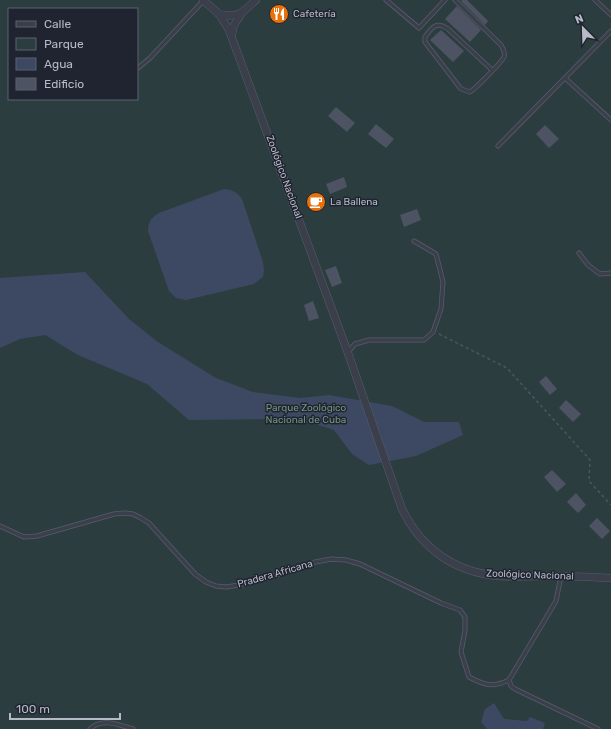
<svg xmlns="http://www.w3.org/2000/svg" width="611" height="729" font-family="Rubik,sans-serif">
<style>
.green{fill:#2c3d40;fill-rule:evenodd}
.water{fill:#3d4962}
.building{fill:#4d5363}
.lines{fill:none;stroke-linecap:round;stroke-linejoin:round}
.service-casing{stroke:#585d69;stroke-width:5}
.minor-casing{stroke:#585d69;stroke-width:8}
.path{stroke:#4a585d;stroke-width:1.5;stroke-dasharray:3 3;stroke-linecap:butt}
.service{stroke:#3a3f4b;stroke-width:3.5}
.minor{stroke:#3a3f4b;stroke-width:7}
.labels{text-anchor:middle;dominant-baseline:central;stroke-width:3;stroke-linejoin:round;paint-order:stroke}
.poi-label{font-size:10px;fill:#b5bac6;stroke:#1f2430;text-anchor:start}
.street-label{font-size:10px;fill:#b5bac6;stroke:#1f2430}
.park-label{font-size:10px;fill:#6f957b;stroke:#1f2430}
</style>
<rect width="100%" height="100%" fill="#262d3b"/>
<path class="green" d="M 0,0 L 611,0 L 611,729 L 0,729 ZM 9,9 L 137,9 L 137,99 L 9,99 Z"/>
<g class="water">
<path d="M 224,189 C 233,190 237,192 242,199 L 263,262 L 264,270 L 263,277 L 254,284 L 186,300 L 176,298 L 169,291 L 148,231 C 148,222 151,218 159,213 Z"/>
<path d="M 85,272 L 129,319 L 158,342 L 216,378 L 253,392 L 300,398 L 329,395 L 392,406 L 424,422 L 459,422 L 463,435 L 416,456 L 369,465 L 352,454 L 334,430 L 312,423 L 281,419 L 189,420 L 147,384 L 78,355 L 45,335 L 20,339 L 0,348 L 0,278 Z"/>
<path d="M 494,703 L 504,719 L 527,721 L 530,717 L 545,723 L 543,729 L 487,729 L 481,722 L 485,709 Z"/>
</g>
<g class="building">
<path d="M 462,0 L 467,0 L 488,21 L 485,25 L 461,1 Z"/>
<path d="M 457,6 L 481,30 L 470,42 L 445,19 Z"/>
<path d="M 441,30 L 464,51 L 453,62 L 430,40 Z"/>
<path d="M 336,107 L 355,123 L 347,132 L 328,116 Z"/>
<path d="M 376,124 L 394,139 L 386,148 L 368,134 Z"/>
<path d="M 545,125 L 559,139 L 549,148 L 536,134 Z"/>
<path d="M 344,177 L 347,187 L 330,194 L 326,184 Z"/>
<path d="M 417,209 L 421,220 L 404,227 L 400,215 Z"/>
<path d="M 336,266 L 342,283 L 332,287 L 325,270 Z"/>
<path d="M 313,301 L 319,318 L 309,321 L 304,305 Z"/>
<path d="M 546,376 L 557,389 L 550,395 L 539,382 Z"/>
<path d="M 566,400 L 581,414 L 573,422 L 559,408 Z"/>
<path d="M 552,470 L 566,484 L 557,492 L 544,477 Z"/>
<path d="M 576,493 L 586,505 L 578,513 L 567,502 Z"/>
<path d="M 597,518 L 610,531 L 602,539 L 589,526 Z"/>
</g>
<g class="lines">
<defs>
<g id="service">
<path d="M 386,0 L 419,28 L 445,0"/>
<path d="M 455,0 L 501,45 C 503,49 506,53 504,57 C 501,63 476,88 470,92 L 461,89 L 425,42 L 425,37 C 432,27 436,21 448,29 L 492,70"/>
<path d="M 595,0 L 611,15"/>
<path d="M 137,67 L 138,68 L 150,58 L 203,1"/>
<path d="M 565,78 L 611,120"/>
<path d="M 498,146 L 611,31"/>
<path d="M 579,253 L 588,265 L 600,274 L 611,273"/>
<path d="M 348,352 L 355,344 L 369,340 L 424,340 L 433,332 L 441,309 L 443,282 L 436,254 L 414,241"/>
<path d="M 0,526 L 24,537 L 37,536 L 114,514 L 125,513 L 133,514 L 141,518 L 149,523 L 195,574 L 206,582 L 216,586 L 226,587 L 240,585 L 297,569 L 315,562 L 332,559 L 346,560 L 360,564 L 441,603 L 460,610 L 465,617 L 465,630 L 461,652 L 469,677 C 484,685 493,688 509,680 L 556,601 L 561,576"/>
<path d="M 509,680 L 511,686 L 515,689 L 598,729"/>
<path d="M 90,729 C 102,717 119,725 133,729"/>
</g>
<g id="minor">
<path d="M 203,0 L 219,14 L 229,30 L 348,353 L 402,509 C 421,548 454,572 498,576 C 513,577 528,576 544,576 C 566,576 589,577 611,578"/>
<path d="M 219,14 C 238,19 243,12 256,0"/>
<path d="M 232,35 L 233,27 L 241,14"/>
</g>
</defs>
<use href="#service" class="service-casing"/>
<use href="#minor" class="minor-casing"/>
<path class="path" d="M 439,334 L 507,368 L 590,460 L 589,481 L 611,505"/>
<use href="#service" class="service"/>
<use href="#minor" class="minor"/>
</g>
<defs>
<symbol id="restaurant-disc" viewBox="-11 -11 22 22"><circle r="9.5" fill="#e8710a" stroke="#1f2430"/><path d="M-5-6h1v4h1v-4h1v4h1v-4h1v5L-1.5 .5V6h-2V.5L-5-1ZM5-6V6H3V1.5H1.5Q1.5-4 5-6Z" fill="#fff"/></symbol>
<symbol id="cafe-disc" viewBox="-11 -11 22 22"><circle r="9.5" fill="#e8710a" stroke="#1f2430"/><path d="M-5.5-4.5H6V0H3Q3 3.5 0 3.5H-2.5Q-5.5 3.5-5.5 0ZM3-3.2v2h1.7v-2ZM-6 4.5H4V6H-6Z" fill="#fff"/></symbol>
</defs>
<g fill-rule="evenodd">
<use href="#restaurant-disc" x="268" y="3" width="22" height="22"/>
<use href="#cafe-disc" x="305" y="191" width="22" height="22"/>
</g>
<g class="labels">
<g class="poi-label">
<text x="293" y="14">Cafetería</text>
<text x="330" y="202">La Ballena</text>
</g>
<g class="street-label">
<text transform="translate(284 177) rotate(70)">Zoológico Nacional</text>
<text transform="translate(275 574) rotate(-16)">Pradera Africana</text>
<text transform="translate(530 575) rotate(2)">Zoológico Nacional</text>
</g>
<g class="park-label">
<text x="306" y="408">Parque Zoológico<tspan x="306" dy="12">Nacional de Cuba</tspan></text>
</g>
</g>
<rect x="8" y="8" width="130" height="92" fill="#1f2430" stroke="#5b606c"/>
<rect x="16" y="21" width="20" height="6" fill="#3a3f4b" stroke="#5b606c"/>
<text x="44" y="28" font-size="12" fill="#b5bac6">Calle</text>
<rect x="16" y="38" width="20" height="12" fill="#2c3d40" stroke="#5b606c"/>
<text x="44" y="48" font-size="12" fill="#b5bac6">Parque</text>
<rect x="16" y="58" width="20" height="12" fill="#3d4962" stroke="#5b606c"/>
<text x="44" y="68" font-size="12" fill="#b5bac6">Agua</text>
<rect x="16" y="78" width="20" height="12" fill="#4d5363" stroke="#5b606c"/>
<text x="44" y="88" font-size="12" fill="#b5bac6">Edificio</text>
<g transform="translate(583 28) rotate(337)" stroke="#1f2430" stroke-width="3" paint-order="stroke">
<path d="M0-3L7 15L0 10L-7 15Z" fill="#b5bac6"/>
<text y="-6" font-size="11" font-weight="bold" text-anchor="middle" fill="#b5bac6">N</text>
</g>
<path d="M10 713v6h110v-6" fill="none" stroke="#b5bac6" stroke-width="2"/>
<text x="16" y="713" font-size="12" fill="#b5bac6" stroke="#1f2430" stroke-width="3" paint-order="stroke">100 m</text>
</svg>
